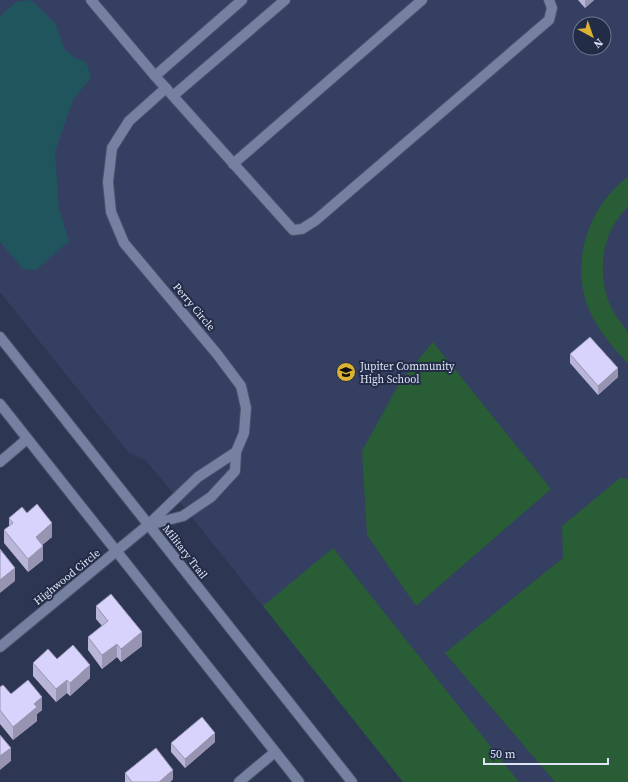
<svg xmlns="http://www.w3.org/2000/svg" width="628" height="782" font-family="'Source Serif 4',serif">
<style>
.built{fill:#343f62;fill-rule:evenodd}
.green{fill:#285d35}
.water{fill:#21555e}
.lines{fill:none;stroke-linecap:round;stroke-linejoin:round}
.lane-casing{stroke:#4a5169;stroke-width:12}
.street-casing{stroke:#4a5169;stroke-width:12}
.secondary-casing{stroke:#4a5169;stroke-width:12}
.lane{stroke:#7681a2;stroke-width:10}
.street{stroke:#7681a2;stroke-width:10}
.secondary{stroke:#7681a2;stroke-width:10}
.wall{fill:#b9b5d9}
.shaded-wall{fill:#9694b0}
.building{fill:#d7d3fc;stroke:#9694b0}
.labels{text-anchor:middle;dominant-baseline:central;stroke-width:4;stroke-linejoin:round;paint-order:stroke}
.street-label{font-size:11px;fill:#dfe5f7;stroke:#232c47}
.poi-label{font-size:11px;fill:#dfe5f7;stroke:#232c47;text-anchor:start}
</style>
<rect width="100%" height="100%" fill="#2d3652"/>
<path class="built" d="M 0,0 L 628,0 L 628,782 L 403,782 L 159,476 L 145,460 L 129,453 L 0,292 ZM 580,24 L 604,24 L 604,48 L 580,48 Z"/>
<g class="green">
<path d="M 628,177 L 628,206 L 616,221 L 609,234 L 605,247 L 603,261 L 603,275 L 605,290 L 609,303 L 616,316 L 628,332 L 628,364 C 614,348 599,332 590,312 C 569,265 587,207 628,177 Z"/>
<path d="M 433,342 L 551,489 L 416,606 L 367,535 L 362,451 L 400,382 Z"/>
<path d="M 620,478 L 628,479 L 628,782 L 555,782 L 445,653 L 563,558 L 562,526 Z"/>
<path d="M 333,548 L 519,782 L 403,782 L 263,606 Z"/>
</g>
<path class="water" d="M 31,0 L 56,24 L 64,49 L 76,58 L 86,62 L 91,77 L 73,100 L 55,152 L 59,209 L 69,241 L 36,270 L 23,269 L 0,242 L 0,16 L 16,2 Z"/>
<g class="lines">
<defs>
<g id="lane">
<path d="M 91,0 L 155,76 L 293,230 L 302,229 L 316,220 L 549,20 L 552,8 L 549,0"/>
<path d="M 155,76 L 242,0"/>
<path d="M 174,95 L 285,0"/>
<path d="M 233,164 L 422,0"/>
<path d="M 0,462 L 27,439"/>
<path d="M 148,525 L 198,477 L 236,452 L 244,433 L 246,408 L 241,386 L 217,354 L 124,243 L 111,212 L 108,182 L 112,148 L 129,121 L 166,88"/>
<path d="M 149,525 L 183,516 L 211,497 L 235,471 L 236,452"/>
</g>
<g id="street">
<path d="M 0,647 L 148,525"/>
<path d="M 239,782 L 275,752"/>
</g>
<g id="secondary">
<path d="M 0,337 L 352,782"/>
<path d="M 0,404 L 299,782"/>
</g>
</defs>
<use href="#lane" class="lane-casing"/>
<use href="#street" class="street-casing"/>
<use href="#secondary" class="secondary-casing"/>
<use href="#lane" class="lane"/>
<use href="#street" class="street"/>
<use href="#secondary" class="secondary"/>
</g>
<g class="wall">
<path d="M 578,0 L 594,0 L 585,8 Z"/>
<path d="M 570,354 L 618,377 L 598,395 L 570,363 Z"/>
<path d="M 27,513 L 52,537 L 42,545 L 43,560 L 28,572 L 4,543 L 4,530 L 9,526 L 9,518 Z"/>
<path d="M 96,606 L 142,646 L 121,662 L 117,657 L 102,669 L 88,650 L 88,637 L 102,626 L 96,619 Z"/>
<path d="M 57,659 L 90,678 L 70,696 L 67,693 L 56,702 L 33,676 L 33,663 Z"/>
<path d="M 0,687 L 11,694 L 42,710 L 37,714 L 37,721 L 13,740 L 0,724 Z"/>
<path d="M 215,742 L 185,768 L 171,752 L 171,743 Z"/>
<path d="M 125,773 L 173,779 L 170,782 L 125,782 Z"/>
</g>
<g class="shaded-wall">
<path d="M 585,0 L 594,0 L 585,8 Z"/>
<path d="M 618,368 L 618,377 L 598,395 L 598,386 Z"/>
<path d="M 52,523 L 52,537 L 36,550 L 36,537 Z"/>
<path d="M 43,546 L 43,560 L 28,572 L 28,559 Z"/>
<path d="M 15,568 L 15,581 L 0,593 L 0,580 Z"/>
<path d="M 142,632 L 142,646 L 121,662 L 121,649 Z"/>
<path d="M 117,644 L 117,657 L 102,669 L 102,655 Z"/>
<path d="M 90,665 L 90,678 L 70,696 L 70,683 Z"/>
<path d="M 67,680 L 67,693 L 56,702 L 56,689 Z"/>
<path d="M 42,697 L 42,710 L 37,714 L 37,721 L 13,740 L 13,727 L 34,704 Z"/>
<path d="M 215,733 L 215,742 L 185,768 L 185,759 Z"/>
<path d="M 11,748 L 11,761 L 0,770 L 0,756 Z"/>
<path d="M 173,770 L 173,779 L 170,782 L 159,782 Z"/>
</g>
<g class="building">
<path d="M 590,337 L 618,368 L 598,386 L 570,354 Z"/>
<path d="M 37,504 L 52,523 L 36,537 L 43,546 L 28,559 L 4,530 L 13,523 L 9,518 L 22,507 L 27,513 Z"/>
<path d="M 0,549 L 15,568 L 0,580 Z"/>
<path d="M 111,594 L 142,632 L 121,649 L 117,644 L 102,655 L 88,637 L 108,621 L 96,606 Z"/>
<path d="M 73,645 L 90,665 L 70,683 L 67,680 L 56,689 L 33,663 L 48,649 L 57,659 Z"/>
<path d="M 28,680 L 42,697 L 34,704 L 37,707 L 13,727 L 0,710 L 0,687 L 3,685 L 11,694 Z"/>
<path d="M 202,717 L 215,733 L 185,759 L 171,743 Z"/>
<path d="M 0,735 L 11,748 L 0,756 Z"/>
<path d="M 156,748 L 173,770 L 159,782 L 132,782 L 125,773 Z"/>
</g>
<defs>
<symbol id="school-disc" viewBox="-11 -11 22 22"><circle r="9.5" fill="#dcb233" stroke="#232c47"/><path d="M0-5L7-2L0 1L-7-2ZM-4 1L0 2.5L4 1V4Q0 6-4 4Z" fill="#111"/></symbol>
</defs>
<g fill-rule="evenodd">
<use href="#school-disc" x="335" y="361" width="22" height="22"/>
</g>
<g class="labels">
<g class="street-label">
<text transform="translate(194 307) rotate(50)">Perry Circle</text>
<text transform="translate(185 552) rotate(52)">Military Trail</text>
<text transform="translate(67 577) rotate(-39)">Highwood Circle</text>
</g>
<g class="poi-label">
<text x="360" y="366">Jupiter Community<tspan x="360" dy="13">High School</tspan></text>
</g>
</g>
<g transform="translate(592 36) rotate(140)"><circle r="19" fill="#232c47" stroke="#6e768d"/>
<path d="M0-3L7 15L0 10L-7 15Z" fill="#dcb233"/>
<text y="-6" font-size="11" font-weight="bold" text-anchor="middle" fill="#dfe5f7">N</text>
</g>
<path d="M484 758v6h124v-6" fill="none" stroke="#dfe5f7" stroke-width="2"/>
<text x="490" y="758" font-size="12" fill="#dfe5f7" stroke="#232c47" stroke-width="3" paint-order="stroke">50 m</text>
</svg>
